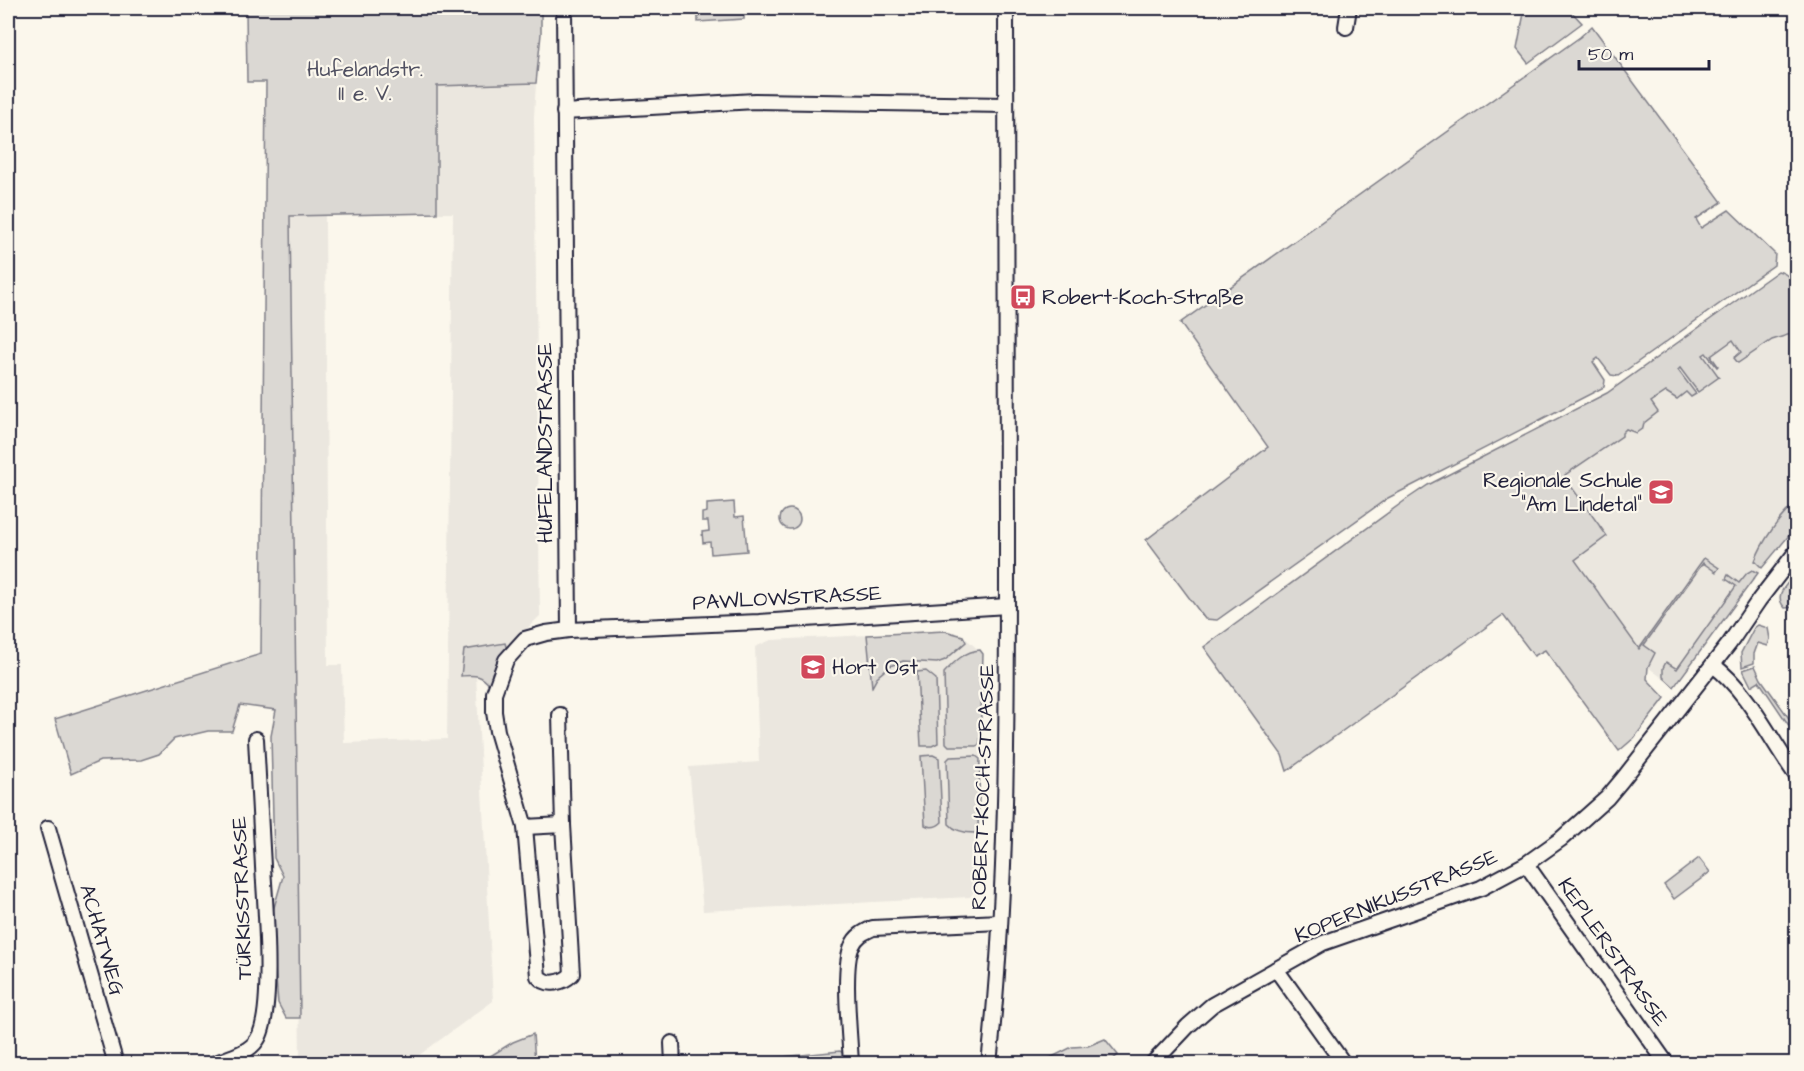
<svg xmlns="http://www.w3.org/2000/svg" width="1804" height="1071" font-family="'Architects Daughter',sans-serif">
<style>
.built{fill:#ebe7df}
.green{fill:#dbd8d3;stroke:#7e7d87;stroke-width:1.5}
.lines{fill:none;stroke-linecap:round;stroke-linejoin:round}
.street-casing{stroke:#22223b;stroke-width:18}
.street{stroke:#fbf7ec;stroke-width:14}
.labels{text-anchor:middle;dominant-baseline:central;stroke-width:4.5;stroke-linejoin:round;paint-order:stroke}
.park-label{font-size:21px;fill:#505061;stroke:#fbf7ec}
.poi-label{font-size:21px;fill:#22223b;stroke:#fbf7ec;text-anchor:start}
.street-label{font-size:21px;fill:#22223b;stroke:#fbf7ec}
</style>
<rect width="100%" height="100%" fill="#fbf7ec"/>
<filter id="ink" filterUnits="userSpaceOnUse"><feTurbulence type="fractalNoise" baseFrequency=".0167" numOctaves="2"/><feDisplacementMap in="SourceGraphic" scale="12" xChannelSelector="R" yChannelSelector="G"/><feConvolveMatrix kernelMatrix="1 2 1 2 8 2 1 2 1" color-interpolation-filters="sRGB"/></filter>
<g filter="url(#ink)">
<g class="built">
<path d="M 536,83 L 534,116 L 540,616 L 508,647 L 492,673 L 483,677 L 476,675 L 493,1001 L 418,1056 L 399,1063 L 300,1063 L 290,216 L 325,215 L 328,665 L 342,665 L 344,743 L 447,739 L 453,213 L 437,213 L 437,86 Z"/>
<path d="M 1796,286 L 1796,526 L 1746,588 L 1674,687 L 1648,667 L 1519,483 Z"/>
<path d="M 945,631 L 963,636 L 983,654 L 977,888 L 970,897 L 703,911 L 689,767 L 759,762 L 755,647 L 771,640 Z"/>
</g>
<g class="green">
<path d="M 246,8 L 541,8 L 541,34 L 536,83 L 437,86 L 437,213 L 290,216 L 300,1018 L 286,1018 L 278,1003 L 271,918 L 283,876 L 274,858 L 271,736 L 276,710 L 240,705 L 232,731 L 208,731 L 174,739 L 159,754 L 141,760 L 100,761 L 71,774 L 55,719 L 261,654 L 266,82 L 247,82 Z"/>
<path d="M 698,8 L 744,8 L 744,19 L 698,22 Z"/>
<path d="M 1525,8 L 1568,8 L 1582,23 L 1528,63 L 1517,49 Z"/>
<path d="M 1592,26 L 1722,202 L 1696,219 L 1701,228 L 1729,210 L 1775,254 L 1774,265 L 1618,376 L 1611,375 L 1598,358 L 1593,362 L 1605,380 L 1604,387 L 1388,498 L 1217,620 L 1205,619 L 1146,540 L 1268,447 L 1180,323 L 1580,37 Z"/>
<path d="M 1778,271 C 1804,278 1795,311 1794,333 L 1772,340 L 1738,363 L 1734,358 L 1741,352 L 1733,340 L 1711,356 L 1718,366 L 1717,367 L 1706,353 L 1703,355 L 1719,377 L 1698,392 L 1680,368 L 1678,370 L 1696,394 L 1691,397 L 1686,392 L 1677,399 L 1666,392 L 1651,402 L 1658,412 L 1644,423 L 1643,428 L 1636,433 L 1626,429 L 1622,433 L 1622,436 L 1565,475 L 1565,478 L 1607,536 L 1575,560 L 1639,649 L 1704,558 L 1719,568 L 1716,572 L 1703,563 L 1644,645 L 1655,653 L 1648,667 L 1647,679 L 1665,698 L 1634,738 L 1619,751 L 1545,650 L 1534,656 L 1503,615 L 1287,771 L 1282,755 L 1204,647 L 1407,499 L 1428,485 L 1607,393 Z"/>
<path d="M 734,502 L 735,517 L 744,516 L 747,551 L 711,554 L 710,542 L 703,543 L 702,532 L 709,531 L 708,521 L 702,521 L 702,513 L 707,512 L 707,504 Z"/>
<path d="M 1796,504 L 1796,527 L 1762,568 L 1755,561 C 1761,544 1781,513 1796,504 Z"/>
<circle cx="790" cy="519" r="10"/>
<path d="M 1752,570 L 1758,573 L 1674,687 L 1663,677 L 1663,668 L 1666,662 L 1677,669 L 1736,586 L 1726,579 L 1728,575 L 1739,583 L 1747,573 Z"/>
<path d="M 1796,573 L 1796,607 L 1785,608 C 1772,595 1788,584 1796,573 Z"/>
<path d="M 1758,625 L 1768,628 L 1770,639 L 1768,646 L 1758,643 L 1754,654 L 1754,663 L 1742,667 L 1741,653 L 1754,628 Z"/>
<path d="M 945,631 L 963,636 L 966,642 L 945,660 L 937,663 L 903,661 L 890,666 L 878,676 L 872,687 L 867,635 Z"/>
<path d="M 505,643 L 507,650 L 492,673 L 490,686 C 481,674 475,675 461,676 L 464,650 Z"/>
<path d="M 980,650 L 983,654 L 980,743 L 977,746 L 949,746 L 946,743 L 944,673 C 954,662 965,651 980,650 Z"/>
<path d="M 1755,666 L 1761,679 L 1796,728 L 1796,736 L 1759,681 L 1751,686 L 1743,670 Z"/>
<path d="M 926,671 L 936,679 L 938,743 L 932,746 L 921,746 L 917,672 Z"/>
<path d="M 933,755 L 939,758 L 942,822 C 937,827 931,828 925,825 L 921,756 Z"/>
<path d="M 976,756 L 980,759 L 978,830 L 975,833 C 966,833 955,831 949,824 L 947,760 L 950,757 Z"/>
<path d="M 1699,858 L 1710,872 L 1674,899 L 1664,885 Z"/>
<path d="M 533,1034 L 535,1063 L 479,1063 L 513,1042 Z"/>
<path d="M 1105,1039 L 1118,1055 L 1109,1063 L 1040,1063 L 1072,1047 L 1088,1046 Z"/>
<path d="M 840,1051 L 845,1055 L 846,1064 L 713,1064 Z"/>
</g>
<g class="lines">
<defs>
<g id="street">
<path d="M 564,8 L 569,630"/>
<path d="M 1346,27 L 1349,8"/>
<path d="M 564,112 L 755,101 L 1006,105"/>
<path d="M 1713,665 C 1748,691 1770,739 1796,775"/>
<path d="M 560,715 L 563,825 L 572,974 C 563,983 547,987 538,976 L 525,827 L 497,731 L 494,712 L 494,693 L 506,660 L 525,639 L 546,633 L 569,630 L 759,622 L 1007,606"/>
<path d="M 525,827 L 563,825"/>
<path d="M 48,828 L 116,1064"/>
<path d="M 1526,864 L 1667,1064"/>
<path d="M 1276,969 L 1344,1064"/>
<path d="M 672,1043 L 673,1064"/>
<path d="M 213,1064 C 227,1058 248,1054 257,1040 C 275,1014 265,902 263,867 C 261,824 258,781 256,739"/>
<path d="M 851,1064 C 850,1037 842,967 852,946 C 856,936 864,932 873,928 L 1000,922"/>
<path d="M 989,1064 C 1008,887 1007,710 1007,533 C 1007,358 1006,183 1006,8"/>
<path d="M 1152,1064 L 1188,1026 L 1212,1005 L 1323,943 L 1481,888 L 1526,864 L 1561,839 L 1607,798 L 1622,780 L 1729,644 L 1759,600 L 1796,552"/>
</g>
</defs>
<use href="#street" class="street-casing"/>
<use href="#street" class="street"/>
</g>
</g>
<defs>
<symbol id="bus-square" viewBox="-11 -11 22 22"><rect x="-9" y="-9" width="18" height="18" rx="4" fill="#d1495b" stroke="#fbf7ec"/><path d="M-5-6H5V4H4V6H2V4H-2V6H-4V4H-5ZM-3.5-4V0h7V-4ZM-3.5 1.2v1.5H-2V1.2ZM2 1.2v1.5H3.5V1.2Z" fill="#fff"/></symbol>
<symbol id="school-square" viewBox="-11 -11 22 22"><rect x="-9" y="-9" width="18" height="18" rx="4" fill="#d1495b" stroke="#fbf7ec"/><path d="M0-5L7-2L0 1L-7-2ZM-4 1L0 2.5L4 1V4Q0 6-4 4Z" fill="#fff"/></symbol>
</defs>
<g fill-rule="evenodd">
<use href="#bus-square" x="1008" y="282" width="30" height="30"/>
<use href="#school-square" x="1646" y="477" width="30" height="30"/>
<use href="#school-square" x="798" y="652" width="30" height="30"/>
</g>
<g class="labels">
<g class="park-label">
<text x="365" y="69">Hufelandstr.<tspan x="365" dy="24">II e. V.</tspan></text>
</g>
<g class="poi-label">
<text x="1042" y="297">Robert-Koch-Straße</text>
<text x="1642" y="480" text-anchor="end">Regionale Schule<tspan x="1642" dy="24">"Am Lindetal"</tspan></text>
<text x="832" y="667">Hort Ost</text>
</g>
<g class="street-label">
<text transform="translate(545 443) rotate(-90)">HUFELANDSTRASSE</text>
<text transform="translate(787 598) rotate(-3)">PAWLOWSTRASSE</text>
<text transform="translate(983 787) rotate(-88)">ROBERT-KOCH-STRASSE</text>
<text transform="translate(1396 896) rotate(-22)">KOPERNIKUSSTRASSE</text>
<text transform="translate(242 898) rotate(-92)">TÜRKISSTRASSE</text>
<text transform="translate(102 940) rotate(74)">ACHATWEG</text>
<text transform="translate(1613 952) rotate(55)">KEPLERSTRASSE</text>
</g>
</g>
<rect width="1804" height="1071" fill="none" stroke="#fbf7ec" stroke-width="30"/>
<rect x="15" y="15" width="1774" height="1041" fill="none" stroke="#22223b" stroke-width="2" filter="url(#ink)"/>
<path d="M1579 60v9h130v-9" fill="none" stroke="#22223b" stroke-width="3"/>
<text x="1588" y="60" font-size="18" fill="#22223b" stroke="#fbf7ec" stroke-width="4.5" paint-order="stroke">50 m</text>
</svg>
